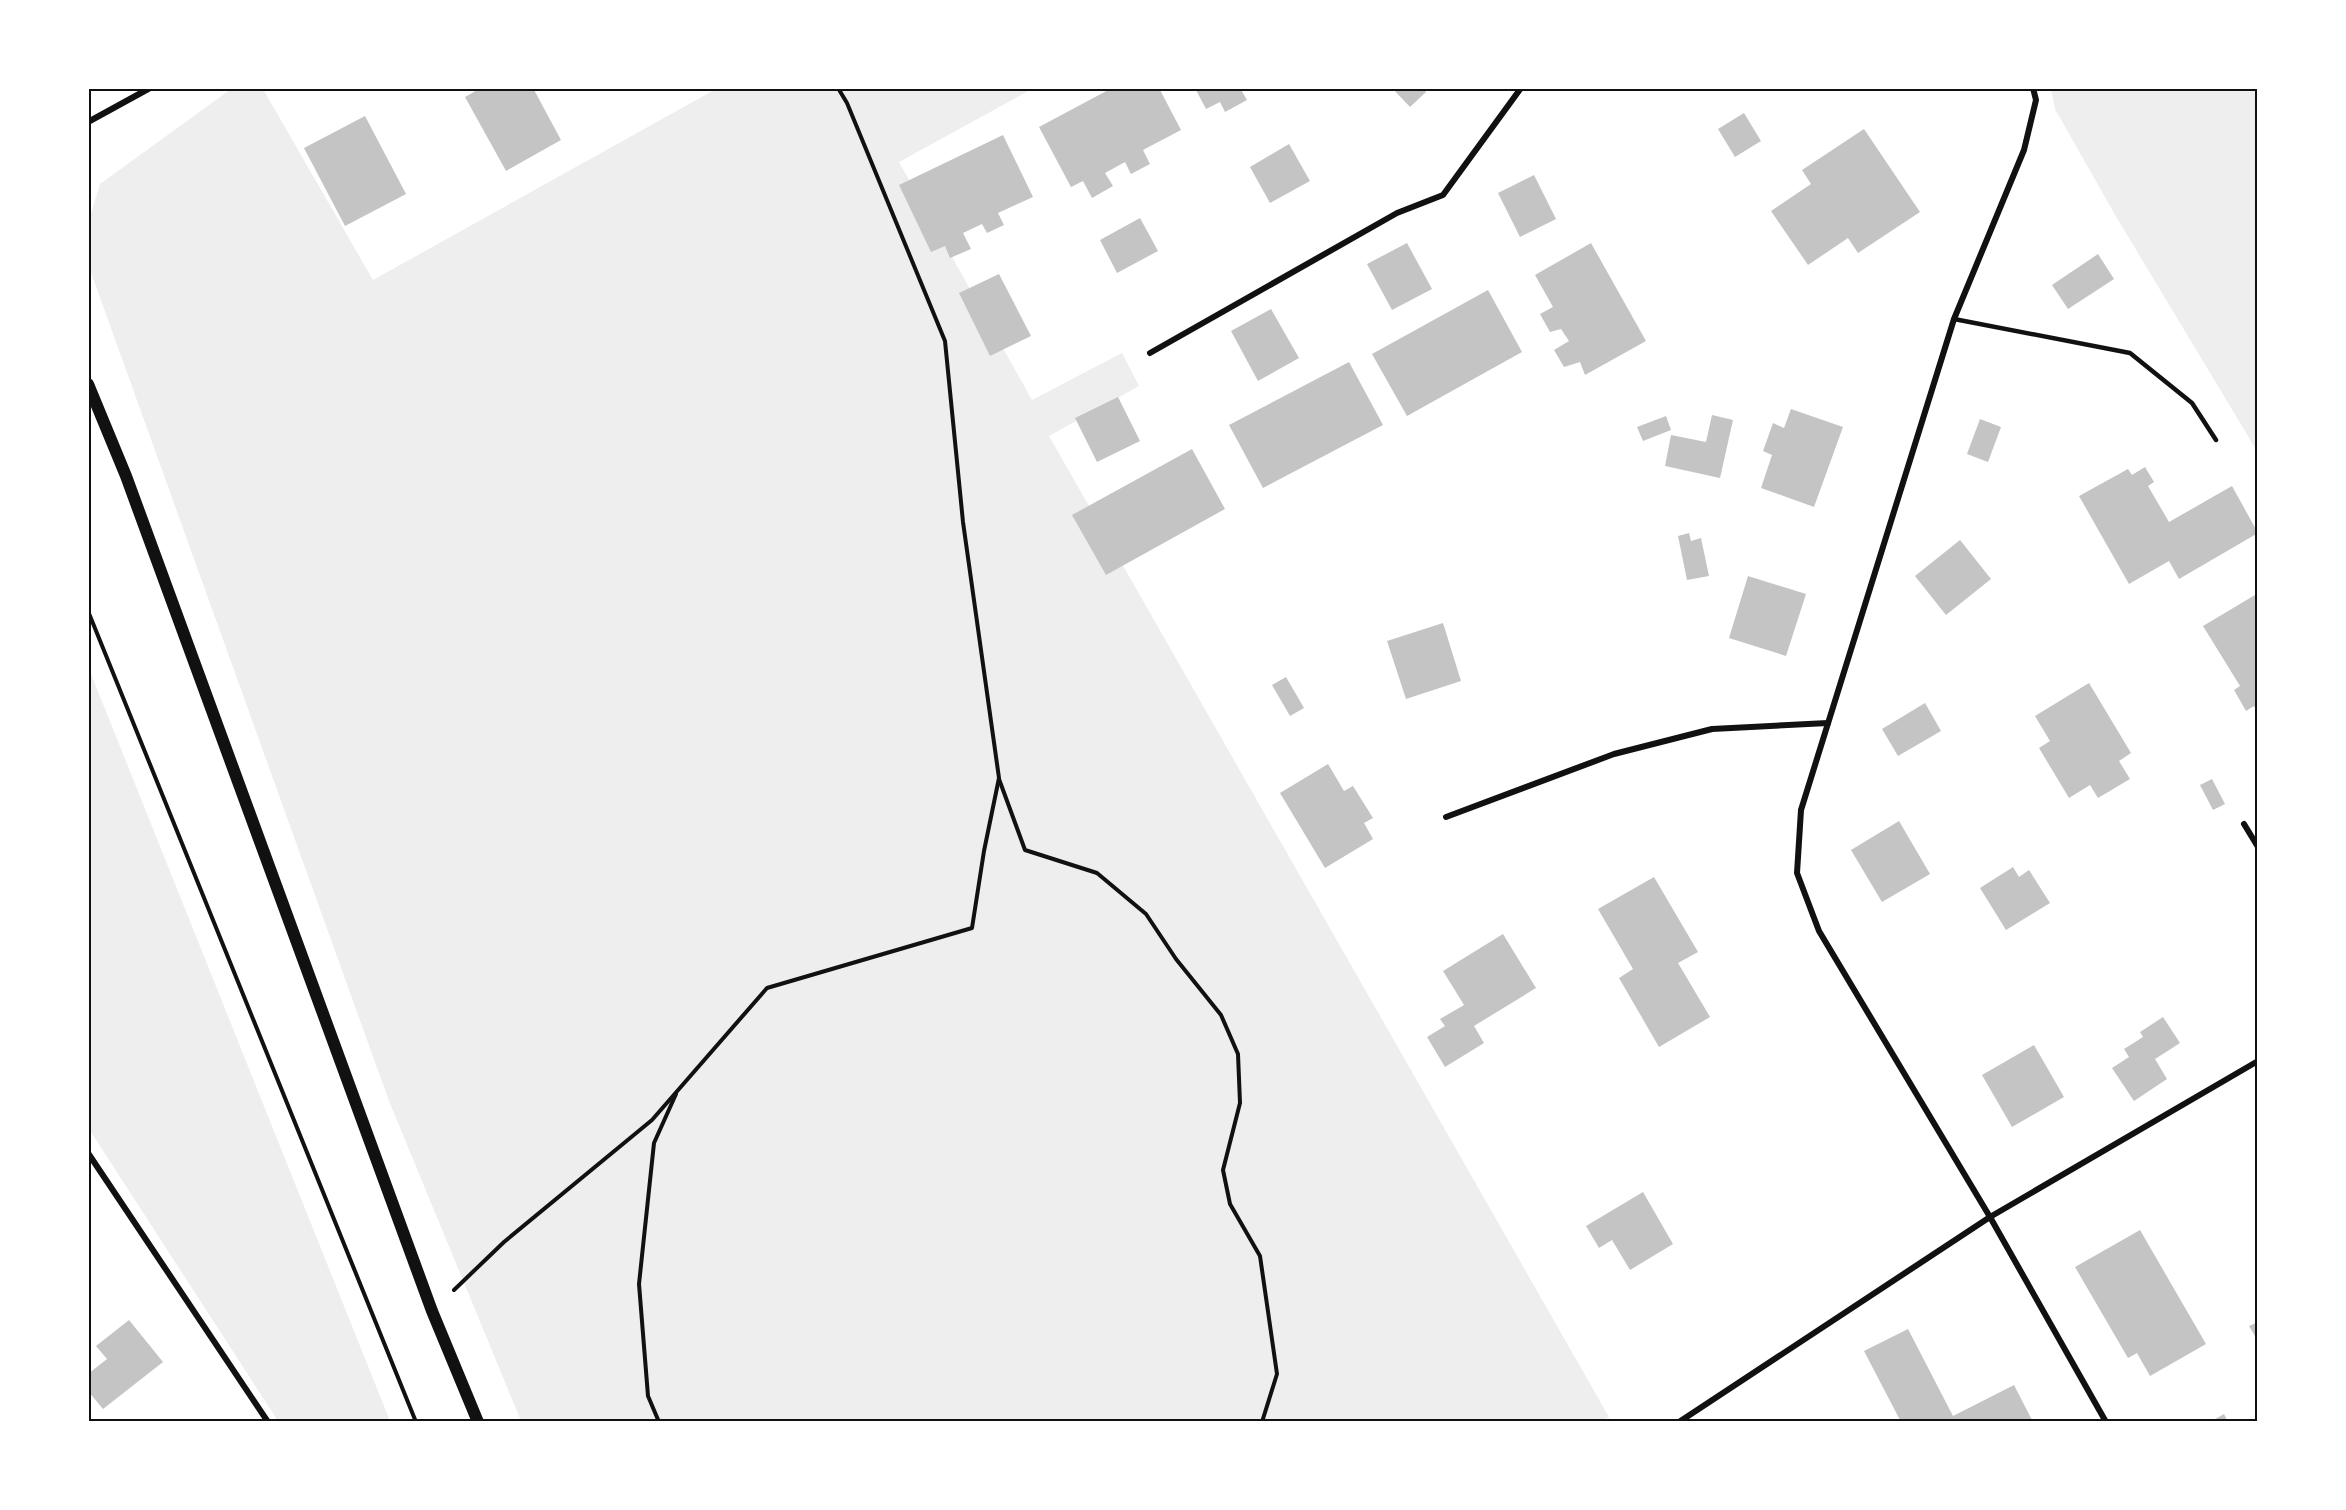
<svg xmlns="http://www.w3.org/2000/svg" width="2346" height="1510" font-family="'Golos Text',sans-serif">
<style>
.green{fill:#eee}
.building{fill:#c4c4c4}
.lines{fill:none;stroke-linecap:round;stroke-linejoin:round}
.path{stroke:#111;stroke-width:4}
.service{stroke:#111;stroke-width:4.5}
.minor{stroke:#111;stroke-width:6}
.secondary{stroke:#111;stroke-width:12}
.neatline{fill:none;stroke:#111;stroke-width:2}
</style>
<rect width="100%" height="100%" fill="#fff"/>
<g class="green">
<path d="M 231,89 L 263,89 L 373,280 L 716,89 L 1032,89 L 899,162 L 1032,400 L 1122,353 L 1139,386 L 1049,436 L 1609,1417 L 1601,1422 L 521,1421 L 389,1101 L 89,267 L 89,220 L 100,184 Z"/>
<path d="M 2051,89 L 2257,89 L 2257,451 L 2114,213 L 2055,109 Z"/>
<path d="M 89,669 L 390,1421 L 278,1421 L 89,1129 Z"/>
</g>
<g class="building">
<path d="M 481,88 L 533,88 L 561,140 L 506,171 L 465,97 Z"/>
<path d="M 1112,88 L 1159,88 L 1181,130 L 1143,150 L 1150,164 L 1131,174 L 1125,162 L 1105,173 L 1113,186 L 1092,198 L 1083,181 L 1071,187 L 1039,127 Z"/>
<path d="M 1195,88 L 1240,88 L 1247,100 L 1225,112 L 1220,102 L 1206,109 Z"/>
<path d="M 1392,88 L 1423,88 L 1426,92 L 1410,107 Z"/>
<path d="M 1744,113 L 1761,141 L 1735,157 L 1718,129 Z"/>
<path d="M 365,116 L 406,194 L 345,226 L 304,148 Z"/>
<path d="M 1864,129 L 1920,212 L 1858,253 L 1848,238 L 1808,265 L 1771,211 L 1811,184 L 1802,170 Z"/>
<path d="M 1003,135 L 1033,197 L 998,213 L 1004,225 L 987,233 L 982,224 L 963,233 L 971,249 L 950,258 L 945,246 L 931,252 L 899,185 Z"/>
<path d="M 1289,144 L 1310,181 L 1270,203 L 1250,167 Z"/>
<path d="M 1534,175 L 1556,219 L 1520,237 L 1498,193 Z"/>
<path d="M 1140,218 L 1158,251 L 1117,273 L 1100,240 Z"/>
<path d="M 1407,243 L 1432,289 L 1392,310 L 1367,264 Z"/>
<path d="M 1591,243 L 1646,341 L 1585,375 L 1580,362 L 1564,367 L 1554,350 L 1569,341 L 1561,329 L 1550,332 L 1540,314 L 1553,307 L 1535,275 Z"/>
<path d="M 2098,254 L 2114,279 L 2068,309 L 2052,285 Z"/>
<path d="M 999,274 L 1031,336 L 990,356 L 959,293 Z"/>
<path d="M 1488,290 L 1522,352 L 1407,416 L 1372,354 Z"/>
<path d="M 1271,309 L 1299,358 L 1258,381 L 1231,331 Z"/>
<path d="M 1349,362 L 1383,425 L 1263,488 L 1229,425 Z"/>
<path d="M 1118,397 L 1140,441 L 1097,462 L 1075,418 Z"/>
<path d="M 1791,409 L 1843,427 L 1814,507 L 1761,488 L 1772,455 L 1763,451 L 1773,423 L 1784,428 Z"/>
<path d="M 1712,415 L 1733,420 L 1720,478 L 1665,466 L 1671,435 L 1706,442 Z"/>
<path d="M 1666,416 L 1671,430 L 1643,441 L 1637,427 Z"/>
<path d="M 1980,419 L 2001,427 L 1988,462 L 1967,454 Z"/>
<path d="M 1192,449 L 1225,509 L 1106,575 L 1072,515 Z"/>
<path d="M 2145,467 L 2154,482 L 2148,486 L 2169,522 L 2232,486 L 2258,533 L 2179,579 L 2169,561 L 2129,584 L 2079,496 L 2128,469 L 2132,475 Z"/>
<path d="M 1689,533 L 1691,541 L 1701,538 L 1709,576 L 1687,580 L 1678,536 Z"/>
<path d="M 1960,540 L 1991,579 L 1946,615 L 1915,576 Z"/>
<path d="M 1748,576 L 1806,594 L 1786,656 L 1729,638 Z"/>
<path d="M 2255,595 L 2258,599 L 2258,712 L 2254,706 L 2246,711 L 2234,690 L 2240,686 L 2203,626 Z"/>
<path d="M 1443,623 L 1461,681 L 1406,699 L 1387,641 Z"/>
<path d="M 1286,677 L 1304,708 L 1290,716 L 1272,685 Z"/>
<path d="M 2089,683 L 2131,753 L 2119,761 L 2130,779 L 2098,798 L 2090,785 L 2069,798 L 2039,748 L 2050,741 L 2035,716 Z"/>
<path d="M 1925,703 L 1941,731 L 1898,756 L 1882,729 Z"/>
<path d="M 1328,764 L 1344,791 L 1353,786 L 1373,818 L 1364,823 L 1373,839 L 1325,868 L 1280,793 Z"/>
<path d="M 2212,779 L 2225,804 L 2213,810 L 2200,785 Z"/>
<path d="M 1899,821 L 1930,874 L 1882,902 L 1851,850 Z"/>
<path d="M 2013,867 L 2019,877 L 2029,870 L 2050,903 L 2006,930 L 1980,888 Z"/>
<path d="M 1654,877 L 1698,952 L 1678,963 L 1710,1017 L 1659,1047 L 1619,978 L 1633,969 L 1598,909 Z"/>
<path d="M 1503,934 L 1536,988 L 1474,1026 L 1484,1043 L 1445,1067 L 1427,1037 L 1445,1026 L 1440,1019 L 1464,1005 L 1443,971 Z"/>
<path d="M 2163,1017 L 2180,1043 L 2155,1059 L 2167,1079 L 2134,1101 L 2112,1068 L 2129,1057 L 2124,1049 L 2143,1037 L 2140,1032 Z"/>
<path d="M 2034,1045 L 2064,1097 L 2012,1127 L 1982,1075 Z"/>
<path d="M 1643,1192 L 1673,1244 L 1630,1270 L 1612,1240 L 1599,1248 L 1586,1226 Z"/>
<path d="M 2140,1230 L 2206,1344 L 2150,1376 L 2137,1353 L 2128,1358 L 2075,1267 Z"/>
<path d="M 129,1320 L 163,1362 L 103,1409 L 88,1391 L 88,1374 L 107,1359 L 96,1346 Z"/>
<path d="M 2258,1322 L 2258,1341 L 2249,1326 Z"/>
<path d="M 1908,1329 L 1953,1416 L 2014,1385 L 2033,1422 L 1901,1422 L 1864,1351 Z"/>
<path d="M 2224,1414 L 2228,1422 L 2210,1422 Z"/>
</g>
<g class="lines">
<g class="path">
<path d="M 88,611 L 416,1422"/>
<path d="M 999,779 L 1025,850 L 1097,873 L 1146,914 L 1176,959 L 1221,1015 L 1238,1054 L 1240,1103 L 1223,1170 L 1230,1204 L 1260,1256 L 1277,1374 L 1262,1422"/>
<path d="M 454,1290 L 504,1242 L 652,1120 L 767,988 L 972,928 L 984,851 L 999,778 L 963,522 L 945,341 L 847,103 L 838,88"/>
<path d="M 659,1422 L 648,1396 L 639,1284 L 654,1143 L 676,1094"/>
</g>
<path class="service" d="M 1954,319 L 2130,353 L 2192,403 L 2216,440"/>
<g class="minor">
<path d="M 2033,88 L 2036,100 L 2024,150 L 1954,319 L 1801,810 L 1797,873 L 1819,931 L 1990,1217 L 2106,1422"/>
<path d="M 88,122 L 150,88"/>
<path d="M 1150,353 L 1397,213 L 1443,195 L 1521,88"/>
<path d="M 1446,817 L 1614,754 L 1712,729 L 1828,723"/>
<path d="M 2244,824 L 2258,847"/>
<path d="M 88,1153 L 268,1422"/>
<path d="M 1679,1422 L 1990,1217 L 2258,1061"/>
</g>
<path class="secondary" d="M 88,384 L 126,476 L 432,1311 L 478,1422"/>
</g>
<rect width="2346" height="1510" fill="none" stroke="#ffffff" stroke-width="180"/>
<rect x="90" y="90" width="2166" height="1330" class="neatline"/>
</svg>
